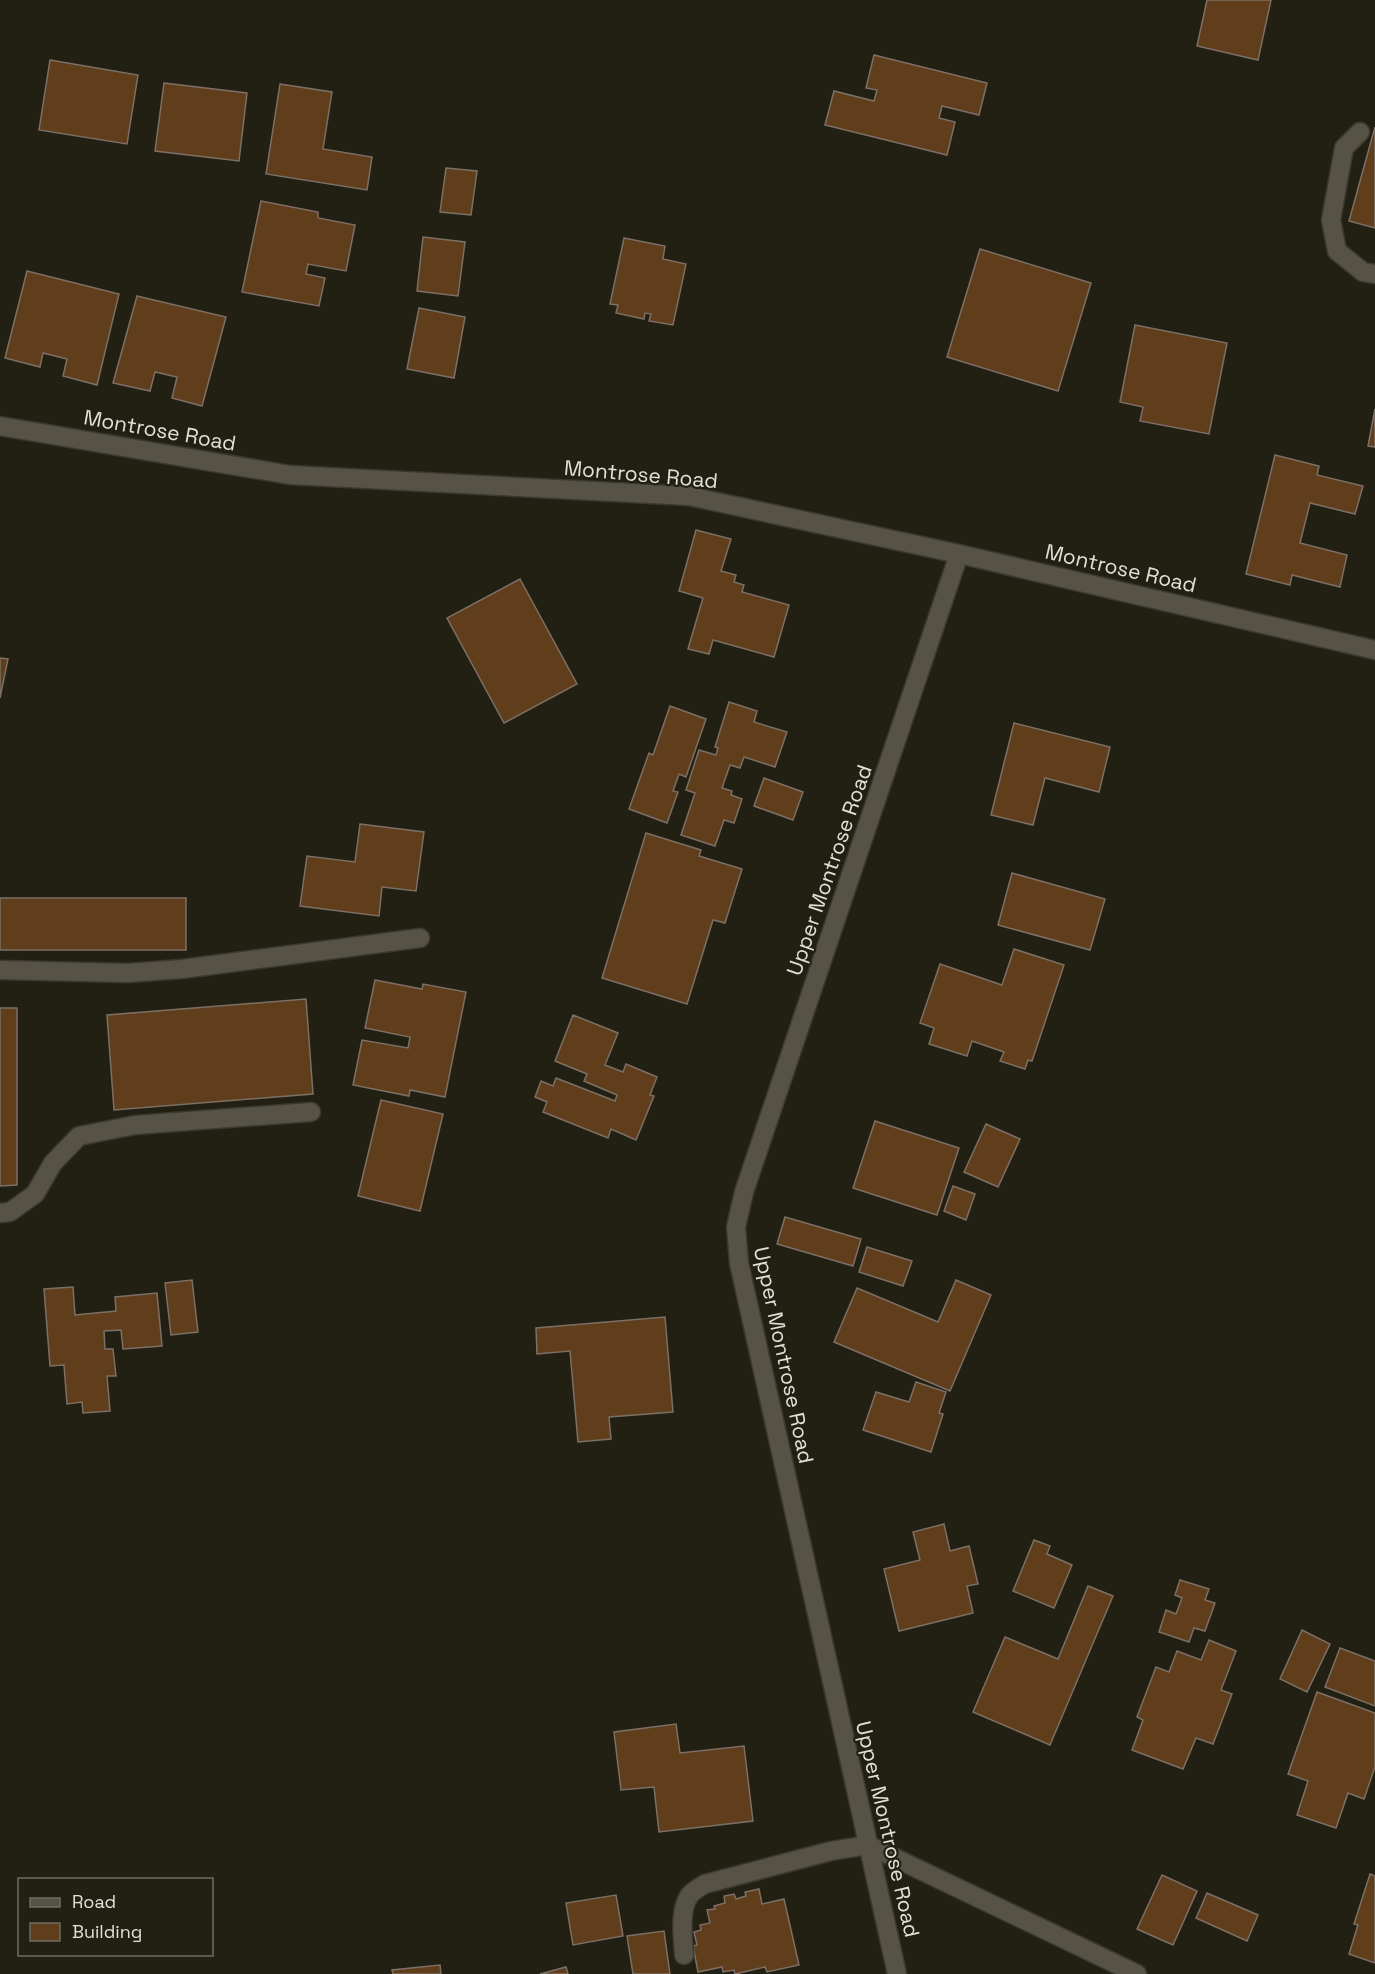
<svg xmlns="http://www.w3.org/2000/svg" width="1375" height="1974" font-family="'Space Grotesk',sans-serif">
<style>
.building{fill:#603d1b;stroke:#7c7066;stroke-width:1.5}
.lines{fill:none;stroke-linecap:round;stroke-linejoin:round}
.minor-casing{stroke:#3b3831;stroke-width:21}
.minor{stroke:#565245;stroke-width:18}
.labels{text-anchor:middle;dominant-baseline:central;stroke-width:4.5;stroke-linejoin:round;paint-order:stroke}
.street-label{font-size:21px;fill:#e3e0d8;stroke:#221f13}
</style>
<rect width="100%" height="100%" fill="#221f13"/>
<g class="building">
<path d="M 1207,0 L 1271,0 L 1258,60 L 1197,46 Z"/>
<path d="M 874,55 L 987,83 L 979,115 L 942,106 L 939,118 L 955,122 L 947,155 L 825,125 L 834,91 L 874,101 L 877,90 L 866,88 Z"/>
<path d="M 50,60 L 138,75 L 127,144 L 39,130 Z"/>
<path d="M 164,83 L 247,93 L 239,161 L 155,151 Z"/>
<path d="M 280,84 L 332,92 L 323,149 L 372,157 L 367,190 L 266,174 Z"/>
<path d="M 1375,127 L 1375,228 L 1349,221 Z"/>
<path d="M 446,168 L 477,171 L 471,215 L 440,212 Z"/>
<path d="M 261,201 L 318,212 L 318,218 L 355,225 L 346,271 L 308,264 L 306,274 L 325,278 L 319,306 L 242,292 Z"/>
<path d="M 423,237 L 465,242 L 458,296 L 417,291 Z"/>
<path d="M 624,238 L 665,246 L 663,259 L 686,264 L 673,325 L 649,321 L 651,314 L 645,313 L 644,319 L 616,313 L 618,305 L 610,304 Z"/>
<path d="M 980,249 L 1091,283 L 1058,391 L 947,357 Z"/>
<path d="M 27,271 L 119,294 L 97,385 L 63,376 L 67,359 L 43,353 L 40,367 L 5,358 Z"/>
<path d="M 137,296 L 226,317 L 202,406 L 172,398 L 177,377 L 155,372 L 150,391 L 113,383 Z"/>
<path d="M 419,308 L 465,317 L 454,378 L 407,369 Z"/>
<path d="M 1135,325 L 1227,343 L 1209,434 L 1140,421 L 1143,407 L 1120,402 Z"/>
<path d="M 1375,409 L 1375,447 L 1368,446 Z"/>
<path d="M 1275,455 L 1319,466 L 1317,475 L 1363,486 L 1355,514 L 1310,503 L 1300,543 L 1347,555 L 1340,587 L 1292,575 L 1290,585 L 1246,574 Z"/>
<path d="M 696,530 L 731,539 L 721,571 L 736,575 L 734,582 L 744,585 L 742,592 L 789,605 L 774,657 L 713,640 L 709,654 L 688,649 L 703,598 L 679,591 Z"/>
<path d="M 520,579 L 577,684 L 504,723 L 447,618 Z"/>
<path d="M 0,658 L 8,659 L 0,698 Z"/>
<path d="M 729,702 L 757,711 L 754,722 L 787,732 L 775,767 L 744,757 L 740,768 L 730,765 L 722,788 L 732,791 L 731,795 L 742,799 L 734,823 L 724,820 L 715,846 L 681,835 L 695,793 L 686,790 L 699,750 L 716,755 L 718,748 L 715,747 Z"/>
<path d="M 670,706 L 706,719 L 686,777 L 679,774 L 673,791 L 678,792 L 667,823 L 629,809 L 649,753 L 653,755 Z"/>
<path d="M 1014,723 L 1110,747 L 1099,792 L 1045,778 L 1033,825 L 991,815 Z"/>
<path d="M 764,778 L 803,792 L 793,820 L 754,806 Z"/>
<path d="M 360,824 L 424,832 L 416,891 L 382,887 L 379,916 L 300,906 L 307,856 L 355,862 Z"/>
<path d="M 646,833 L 701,850 L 699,856 L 742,869 L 725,923 L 713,920 L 687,1004 L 602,978 Z"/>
<path d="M 1012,873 L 1105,899 L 1090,950 L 998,925 Z"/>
<rect x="0" y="898" width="186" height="52"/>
<path d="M 1014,949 L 1064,965 L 1032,1061 L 1028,1060 L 1025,1069 L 1000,1061 L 1004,1052 L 972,1041 L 967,1056 L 929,1044 L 934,1028 L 920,1023 L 940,964 L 1002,985 Z"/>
<path d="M 375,980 L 422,989 L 423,984 L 466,992 L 445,1097 L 410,1090 L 409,1096 L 353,1085 L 362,1040 L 408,1048 L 410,1037 L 365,1028 Z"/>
<path d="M 306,999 L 313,1094 L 114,1110 L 107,1015 Z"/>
<path d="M 0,1008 L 17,1008 L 17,1185 L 0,1186 Z"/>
<path d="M 573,1015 L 618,1033 L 605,1065 L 623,1072 L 626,1064 L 657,1077 L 650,1095 L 654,1096 L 636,1140 L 611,1129 L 608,1138 L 543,1112 L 547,1102 L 535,1097 L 541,1081 L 553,1086 L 556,1078 L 615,1101 L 617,1095 L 584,1081 L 587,1074 L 555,1061 Z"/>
<path d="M 381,1100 L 443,1114 L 420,1211 L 358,1196 Z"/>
<path d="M 875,1121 L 959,1148 L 937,1215 L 853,1188 Z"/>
<path d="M 986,1124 L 1020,1139 L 998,1187 L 964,1172 Z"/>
<path d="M 953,1186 L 975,1194 L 966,1220 L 944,1211 Z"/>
<path d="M 785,1217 L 861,1239 L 853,1266 L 777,1244 Z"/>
<path d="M 867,1247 L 912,1261 L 903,1286 L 859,1272 Z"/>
<path d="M 192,1280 L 198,1332 L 171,1335 L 165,1283 Z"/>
<path d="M 956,1280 L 991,1295 L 950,1391 L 834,1342 L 857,1288 L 938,1322 Z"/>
<path d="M 73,1287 L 75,1315 L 116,1311 L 115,1297 L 157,1293 L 162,1346 L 123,1349 L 121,1330 L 104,1331 L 105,1349 L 113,1349 L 116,1376 L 107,1376 L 110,1411 L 83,1413 L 82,1402 L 67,1404 L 64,1365 L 50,1366 L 44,1289 Z"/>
<path d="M 665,1317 L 673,1412 L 609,1417 L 611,1439 L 578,1442 L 570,1351 L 537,1354 L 536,1328 Z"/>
<path d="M 916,1382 L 946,1392 L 939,1413 L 943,1414 L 931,1452 L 863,1430 L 876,1392 L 909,1402 Z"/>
<path d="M 944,1524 L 950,1551 L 969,1546 L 978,1584 L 967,1586 L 973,1613 L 899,1631 L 884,1569 L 920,1560 L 913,1532 Z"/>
<path d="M 1034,1540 L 1050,1546 L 1047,1554 L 1072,1565 L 1054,1608 L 1013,1591 Z"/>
<path d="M 1180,1580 L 1209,1589 L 1205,1600 L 1215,1603 L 1205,1631 L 1194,1628 L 1189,1642 L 1159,1632 L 1166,1610 L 1176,1614 L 1182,1598 L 1175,1595 Z"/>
<path d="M 1088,1586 L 1113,1596 L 1050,1745 L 973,1712 L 1005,1637 L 1058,1659 Z"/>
<path d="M 1302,1630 L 1330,1644 L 1307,1692 L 1280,1679 Z"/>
<path d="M 1209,1640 L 1236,1651 L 1221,1690 L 1232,1694 L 1213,1744 L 1196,1738 L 1183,1769 L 1132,1750 L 1143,1720 L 1137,1717 L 1156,1667 L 1169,1672 L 1177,1651 L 1201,1660 Z"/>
<path d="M 1340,1648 L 1375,1661 L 1375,1706 L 1325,1687 Z"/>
<path d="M 1317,1692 L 1375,1713 L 1375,1767 L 1364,1799 L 1348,1793 L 1336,1828 L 1297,1815 L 1308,1781 L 1288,1774 Z"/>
<path d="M 676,1724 L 680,1753 L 744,1746 L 753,1821 L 659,1832 L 654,1787 L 621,1790 L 614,1732 Z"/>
<path d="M 1370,1874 L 1375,1876 L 1375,1963 L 1349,1954 L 1358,1925 L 1354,1924 Z"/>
<path d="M 1162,1875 L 1197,1891 L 1173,1945 L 1137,1929 Z"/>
<path d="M 759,1889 L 762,1904 L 784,1899 L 799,1965 L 767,1972 L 765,1967 L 735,1974 L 734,1970 L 723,1972 L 722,1967 L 698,1972 L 693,1946 L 697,1945 L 694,1932 L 701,1930 L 700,1925 L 710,1923 L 707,1910 L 715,1909 L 714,1906 L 725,1903 L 724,1896 L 734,1894 L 736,1899 L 746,1896 L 745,1892 Z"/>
<path d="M 1207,1893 L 1258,1915 L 1247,1941 L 1196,1918 Z"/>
<path d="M 616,1895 L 623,1936 L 573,1945 L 566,1903 Z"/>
<path d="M 664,1931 L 670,1974 L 633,1974 L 627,1936 Z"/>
<path d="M 440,1965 L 441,1974 L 393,1974 L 392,1970 Z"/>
<path d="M 566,1967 L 568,1974 L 540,1974 Z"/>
</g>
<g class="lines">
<defs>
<g id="minor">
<path d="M 1360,132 L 1344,148 L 1331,220 L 1337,251 L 1363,272 L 1375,274"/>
<path d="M 0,426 L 290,475 L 689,496 L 959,554 L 1375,650"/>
<path d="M 0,970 L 127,973 L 182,969 L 420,938"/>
<path d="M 0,1213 L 10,1212 L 35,1194 L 53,1163 L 79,1136 L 135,1125 L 311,1112"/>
<path d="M 684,1955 C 683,1937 679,1912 689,1896 C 693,1891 700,1887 705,1884 L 831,1851 L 868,1845 L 1137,1974"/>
<path d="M 897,1974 L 739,1263 L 736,1227 L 744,1192 L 959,554"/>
</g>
</defs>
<use href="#minor" class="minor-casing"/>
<use href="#minor" class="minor"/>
</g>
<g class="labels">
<g class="street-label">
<text transform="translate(160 430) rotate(10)">Montrose Road</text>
<text transform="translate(641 474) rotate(5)">Montrose Road</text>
<text transform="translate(1121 568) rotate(13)">Montrose Road</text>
<text transform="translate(829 870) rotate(-71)">Upper Montrose Road</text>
<text transform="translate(784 1355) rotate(78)">Upper Montrose Road</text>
<text transform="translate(888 1829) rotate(77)">Upper Montrose Road</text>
</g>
</g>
<rect x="18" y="1878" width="195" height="78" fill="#221f13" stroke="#6f6c62" stroke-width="1.5"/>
<rect x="30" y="1898" width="30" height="9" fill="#565245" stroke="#6f6c62" stroke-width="1.5"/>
<text x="72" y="1908" font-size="18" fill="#e3e0d8">Road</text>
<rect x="30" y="1923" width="30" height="18" fill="#603d1b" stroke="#6f6c62" stroke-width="1.5"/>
<text x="72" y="1938" font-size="18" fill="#e3e0d8">Building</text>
</svg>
